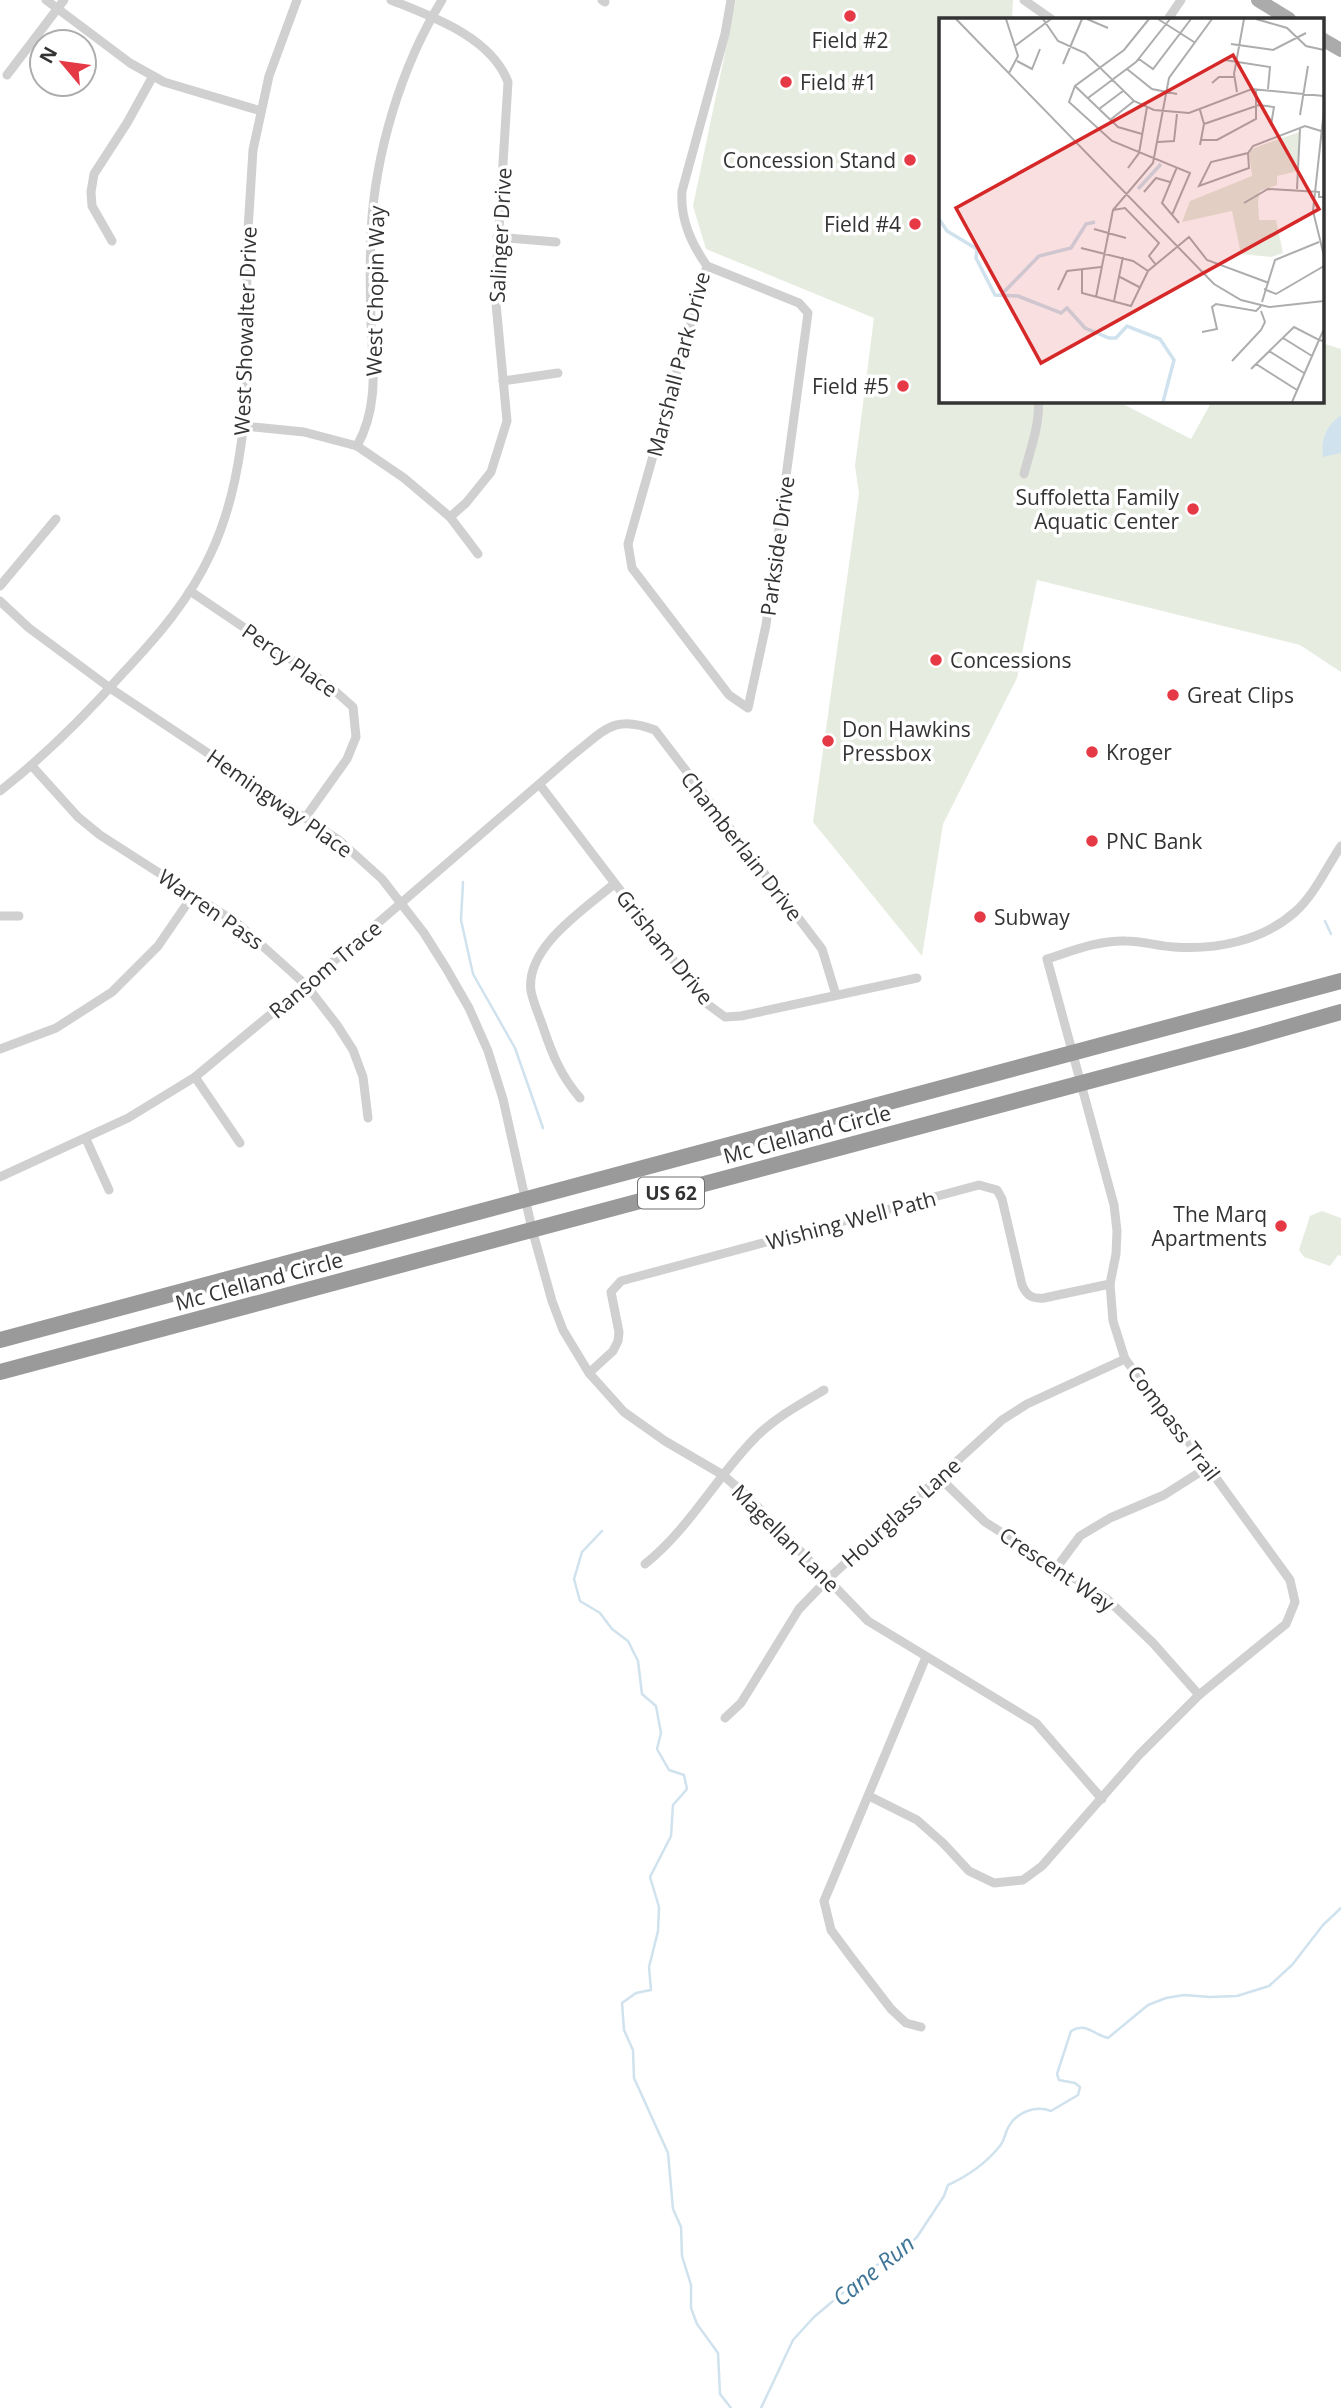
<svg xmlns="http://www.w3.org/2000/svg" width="1341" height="2408" font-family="'Open Sans',sans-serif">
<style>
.green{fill:#e6ecdf}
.water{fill:#cfe2ee}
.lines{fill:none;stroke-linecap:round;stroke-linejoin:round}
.stream{stroke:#cfe2ee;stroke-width:2.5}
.street{stroke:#d0d0d0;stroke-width:9}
.primary{stroke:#ababab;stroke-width:14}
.highway{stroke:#9a9a9a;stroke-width:16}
.poi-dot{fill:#e63946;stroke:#fff;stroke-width:2.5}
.labels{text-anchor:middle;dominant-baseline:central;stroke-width:7;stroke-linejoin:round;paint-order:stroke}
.shield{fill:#fff;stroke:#707070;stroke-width:2}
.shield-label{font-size:19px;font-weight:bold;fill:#333}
.poi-label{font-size:21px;fill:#333;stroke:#fff;text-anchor:start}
.street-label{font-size:21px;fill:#333;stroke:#fff}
.water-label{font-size:23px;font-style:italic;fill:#3f7597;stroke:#fff}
.inset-river{fill:none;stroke:#cfe2ee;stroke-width:3.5}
.inset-road{fill:none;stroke:#adadad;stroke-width:2}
.view{fill:#d62828;fill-opacity:0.15;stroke:#d62828;stroke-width:3.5}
.inset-edge{fill:none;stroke:#333;stroke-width:3.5}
</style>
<rect width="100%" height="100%" fill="#fff"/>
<g class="green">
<path d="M 736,0 L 1013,0 L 1012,19 L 940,19 L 940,401 L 1117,401 L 1191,439 L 1212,401 L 1322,401 L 1322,343 L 1341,349 L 1341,672 L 1300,645 L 1037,580 L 1017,678 L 943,824 L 922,956 L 813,822 L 859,493 L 855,466 L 874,318 L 706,249 L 693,206 Z"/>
<path d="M 1322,1211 L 1341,1218 L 1341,1256 L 1338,1255 L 1330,1266 L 1304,1257 L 1299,1250 L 1310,1216 Z"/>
</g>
<path class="water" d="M 1341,415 L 1341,453 L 1323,457 C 1320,439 1327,425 1341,415 Z"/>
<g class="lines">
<g class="stream">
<path d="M 463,882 L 461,920 L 473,974 L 515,1048 L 543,1128"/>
<path d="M 1325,921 L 1331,934"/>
<path d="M 602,1531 L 582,1552 L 574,1579 L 580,1601 L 600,1613 L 612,1629 L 628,1641 L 638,1661 L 642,1694 L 656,1706 L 661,1733 L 657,1749 L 669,1770 L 684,1775 L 687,1789 L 673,1805 L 671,1836 L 650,1877 L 659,1907 L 658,1931 L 649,1967 L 651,1990 L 636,1993 L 622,2003 L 624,2030 L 633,2050 L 634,2078 L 668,2153 L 673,2209 L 681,2227 L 682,2256 L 691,2285 L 691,2308 L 697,2324 L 718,2353 L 720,2394 L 731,2408"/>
<path d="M 761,2408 L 793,2340 L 814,2317 L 852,2285 L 877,2265 L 902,2251 L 917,2237 L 944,2196 L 948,2185 C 968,2176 986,2163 1000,2146 C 1005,2140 1005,2132 1009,2126 C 1017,2112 1036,2105 1051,2111 L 1078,2095 L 1080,2087 L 1075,2083 L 1059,2080 L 1057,2074 L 1071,2031 C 1086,2022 1093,2034 1108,2038 L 1148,2005 L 1166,1998 L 1184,1995 L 1210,1997 L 1237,1996 L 1269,1986 L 1292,1965 L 1323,1925 L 1341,1908"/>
</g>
<g class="street">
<path d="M 46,0 L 130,63 L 164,82 L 261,111"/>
<path d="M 391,0 C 433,17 491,37 508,82 L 495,293 L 507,421 L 491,472 L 466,503 L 450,517"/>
<path d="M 602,0 L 605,2"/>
<path d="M 1024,0 L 1051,19"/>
<path d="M 1168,19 L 1181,0"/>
<path d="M 7,75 L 64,0"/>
<path d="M 497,237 L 556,242"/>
<path d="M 112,241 L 92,206 L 91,192 L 94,174 L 127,123 L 153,76"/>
<path d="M 707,266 L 799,303 L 808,313 L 766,625 L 748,708 L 729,695 L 632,568 L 628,544 L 707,266 C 691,243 680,219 682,191 L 725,34 L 731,0"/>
<path d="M 503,381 L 558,373"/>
<path d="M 243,426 L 304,432 L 357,446 L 404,478 L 450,517 L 478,554"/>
<path d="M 357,446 C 379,406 373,366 371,322 C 370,292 370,261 371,232 C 375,153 401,67 442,0"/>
<path d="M 1024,474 C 1029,454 1041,421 1038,401"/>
<path d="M 0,586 L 56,519"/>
<path d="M 190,591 L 326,683 L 353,707 L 356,737 L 347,759 L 305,818"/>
<path d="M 0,601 L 29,628 L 110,688 L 340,841 L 382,879 L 424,933 L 446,968 L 469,1008 L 488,1051 L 503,1099 L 532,1229 L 552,1301 L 563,1330 L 589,1373 L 624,1412 L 665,1441 L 723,1475 L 747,1496 L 868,1621 L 1036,1723 L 1102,1799"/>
<path d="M 32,766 L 78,817 L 100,835 L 237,923 L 306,985 L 337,1025 L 353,1050 L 363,1077 L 368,1118"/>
<path d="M 540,785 L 706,1003 L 725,1017 L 741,1016 L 917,978"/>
<path d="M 0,791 C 46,755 84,717 123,673 C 157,637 190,599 211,553 C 233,506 241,455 246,403 L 247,246 L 253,150 L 269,76 L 297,0"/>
<path d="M 0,916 L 19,916"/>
<path d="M 0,1049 L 56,1028 L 112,992 L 158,946 L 193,895"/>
<path d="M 195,1077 L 240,1143"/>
<path d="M 580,1098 C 561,1076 552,1054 543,1027 C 539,1015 533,1002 531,991 C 525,947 585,909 614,884"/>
<path d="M 86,1139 L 109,1190"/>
<path d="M 0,1177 L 128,1118 L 195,1077 L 306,985 L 574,754 C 605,730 614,714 655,730 L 822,949 L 836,995"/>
<path d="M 589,1373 L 613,1351 L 618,1341 L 619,1332 L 611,1292 L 621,1281 L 979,1185 L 997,1190 L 1002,1199 L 1022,1285 C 1027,1296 1032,1299 1044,1298 L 1110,1284"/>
<path d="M 940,1478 L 985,1522 L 1107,1599 L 1153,1643 L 1199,1695"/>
<path d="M 645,1564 C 688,1530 715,1479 754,1439 C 773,1419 800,1404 824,1390"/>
<path d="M 1057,1567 L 1080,1536 L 1110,1518 L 1164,1495 L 1208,1467"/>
<path d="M 725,1718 L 741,1703 L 799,1609 L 828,1579 L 1002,1420 L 1027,1404 L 1125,1359"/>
<path d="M 869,1796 L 917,1820 L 943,1843 L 969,1871 L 994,1883 L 1023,1880 L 1042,1866 L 1139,1755 L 1199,1695 L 1286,1624 L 1295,1602 L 1290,1580 L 1208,1467 L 1125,1359 L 1113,1321 L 1110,1284 L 1116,1254 L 1117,1231 L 1114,1205 L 1047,959 C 1072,951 1099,940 1126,941 C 1142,941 1158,946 1174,947 C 1216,950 1262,941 1295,912 C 1315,894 1326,868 1341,846"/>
<path d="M 921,2027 L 906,2023 L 891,2009 L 851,1957 L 831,1930 L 824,1901 L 926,1657"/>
</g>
<g class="primary">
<path d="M 1258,0 L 1289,19"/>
<path d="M 1322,39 L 1341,50"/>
</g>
<g class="highway">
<path d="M 0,1340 L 1341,981"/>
<path d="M 0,1372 L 1243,1040 L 1341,1012"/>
</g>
</g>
<g class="poi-dot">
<circle cx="850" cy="16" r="7"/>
<circle cx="786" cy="82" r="7"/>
<circle cx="910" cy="160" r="7"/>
<circle cx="915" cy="224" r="7"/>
<circle cx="903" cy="386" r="7"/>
<circle cx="1193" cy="509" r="7"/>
<circle cx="936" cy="660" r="7"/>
<circle cx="1173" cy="695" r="7"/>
<circle cx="828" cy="741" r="7"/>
<circle cx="1092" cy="752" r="7"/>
<circle cx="1092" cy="841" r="7"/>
<circle cx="980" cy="917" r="7"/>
<circle cx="1281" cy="1226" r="7"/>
</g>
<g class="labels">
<rect class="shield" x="638" y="1177.5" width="66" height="31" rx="5"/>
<g class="shield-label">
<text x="671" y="1193">US 62</text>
</g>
<g class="poi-label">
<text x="850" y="40" text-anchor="middle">Field #2</text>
<text x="800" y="82">Field #1</text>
<text x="896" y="160" text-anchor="end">Concession Stand</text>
<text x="901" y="224" text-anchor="end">Field #4</text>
<text x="889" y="386" text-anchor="end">Field #5</text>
<text x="1179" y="497" text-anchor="end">Suffoletta Family<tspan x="1179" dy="24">Aquatic Center</tspan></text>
<text x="950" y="660">Concessions</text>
<text x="1187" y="695">Great Clips</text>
<text x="842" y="729">Don Hawkins<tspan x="842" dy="24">Pressbox</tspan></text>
<text x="1106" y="752">Kroger</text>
<text x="1106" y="841">PNC Bank</text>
<text x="994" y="917">Subway</text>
<text x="1267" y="1214" text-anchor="end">The Marq<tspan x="1267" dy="24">Apartments</tspan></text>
</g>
<g class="street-label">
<text transform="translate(500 235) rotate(-87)">Salinger Drive</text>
<text transform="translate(375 291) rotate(-89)">West Chopin Way</text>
<text transform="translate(245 331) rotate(-88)">West Showalter Drive</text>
<text transform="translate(678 364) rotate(-75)">Marshall Park Drive</text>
<text transform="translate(777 546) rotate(-82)">Parkside Drive</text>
<text transform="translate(290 660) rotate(35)">Percy Place</text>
<text transform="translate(280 803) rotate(35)">Hemingway Place</text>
<text transform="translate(742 846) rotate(52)">Chamberlain Drive</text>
<text transform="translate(211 909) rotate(35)">Warren Pass</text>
<text transform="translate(665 947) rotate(51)">Grisham Drive</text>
<text transform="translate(325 969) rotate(-40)">Ransom Trace</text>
<text transform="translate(807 1134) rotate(-15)">Mc Clelland Circle</text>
<text transform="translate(851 1220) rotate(-15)">Wishing Well Path</text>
<text transform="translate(259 1281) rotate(-15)">Mc Clelland Circle</text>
<text transform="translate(1174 1423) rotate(53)">Compass Trail</text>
<text transform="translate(901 1512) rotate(-42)">Hourglass Lane</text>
<text transform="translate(786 1538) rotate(45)">Magellan Lane</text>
<text transform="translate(1057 1569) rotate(34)">Crescent Way</text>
</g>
<g class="water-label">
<text transform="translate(873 2270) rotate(-39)">Cane Run</text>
</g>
</g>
<g transform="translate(939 18)">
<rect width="385" height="385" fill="#fff"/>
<path d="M 360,114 L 359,153 L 338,158 L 338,167 L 321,173 L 319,183 L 320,202 L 337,202 L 344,235 L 332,239 L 302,236 L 293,193 L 243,204 L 251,183 L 313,158 L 310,134 L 315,130 Z" fill="#e6ecdf"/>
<path class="inset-river" d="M 199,171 L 222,146M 0,201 L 8,213 L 38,231 L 37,240 L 56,277 L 79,278 L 122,295 L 128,290 L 146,310 L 170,320 L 177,320 L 188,308 L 221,321 L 235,342 L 224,384M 63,276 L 100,238 L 132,230 L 147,206 L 156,204"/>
<path class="inset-road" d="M 17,1 L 275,266 L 302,282 L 330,289 L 385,283M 67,1 L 79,38 L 70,55M 104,1 L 119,23 L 146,35 L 195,83 L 215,92 L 250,95 L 313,71 L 385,78M 148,1 L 169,10M 210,1 L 185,32 L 136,68 L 130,84 L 173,123 L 251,155 L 233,197M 219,1 L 255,24M 317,1 L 348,10 L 367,28 L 385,32M 292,26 L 334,32 L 367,15M 76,28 L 112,1M 200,41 L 214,51 L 252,1M 286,42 L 331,49 L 329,71M 78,43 L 93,51 L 101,31M 124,46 L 143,1M 188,51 L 213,71 L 238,76M 273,65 L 280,59 L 295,59M 136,68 L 179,109 L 203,116M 298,74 L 295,56 L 305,1M 149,80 L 197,44 L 231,1M 160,91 L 184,73M 261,92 L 265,106 L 261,127M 385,92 L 374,193 L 385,238M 361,97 L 369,48M 171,102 L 195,83M 265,106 L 320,87 L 335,89 L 332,107M 263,122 L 278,122 L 317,101 L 317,71M 219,124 L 235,123 L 238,96M 309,135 L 310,150 L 260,168 L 272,144 L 309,135 L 314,128 L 366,108 L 382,113M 238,149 L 223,185 L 240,205M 189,150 L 200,135 L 208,89M 358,171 L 361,111M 205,174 L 217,160 L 231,164M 305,185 L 329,171 L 380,174 L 380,179 L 385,179M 174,192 L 186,190 L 220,225 L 210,238 L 217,247M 155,211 L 187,220M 142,230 L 194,243 L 209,253M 143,251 L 143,275 L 192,288 L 209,253 L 250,219 L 268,242 L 330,265M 181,259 L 202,270M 325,271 L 337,276 L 385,248M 119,272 L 128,253 L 162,249M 157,279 L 174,192 L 214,145 L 230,60 L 273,1M 175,283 L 184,239M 323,284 L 336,242 L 380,224M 263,314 L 278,311 L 273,289 L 277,286 L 317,293 L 322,288M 344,320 L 373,338M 330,333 L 365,355M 293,343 L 322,312 L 326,304 L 322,293M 317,346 L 358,372M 312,351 L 355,309 L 380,322 L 385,311M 353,384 L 380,322 L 385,323"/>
<path class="view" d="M 294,37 L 380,191 L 102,345 L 17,190 Z"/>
<rect width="385" height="385" class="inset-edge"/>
</g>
<g transform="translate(63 63) rotate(299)"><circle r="33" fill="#ffffff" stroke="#adadad" stroke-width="2"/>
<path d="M0-5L12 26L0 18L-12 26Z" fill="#e63946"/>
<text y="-10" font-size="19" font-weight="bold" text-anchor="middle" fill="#333333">N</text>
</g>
</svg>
